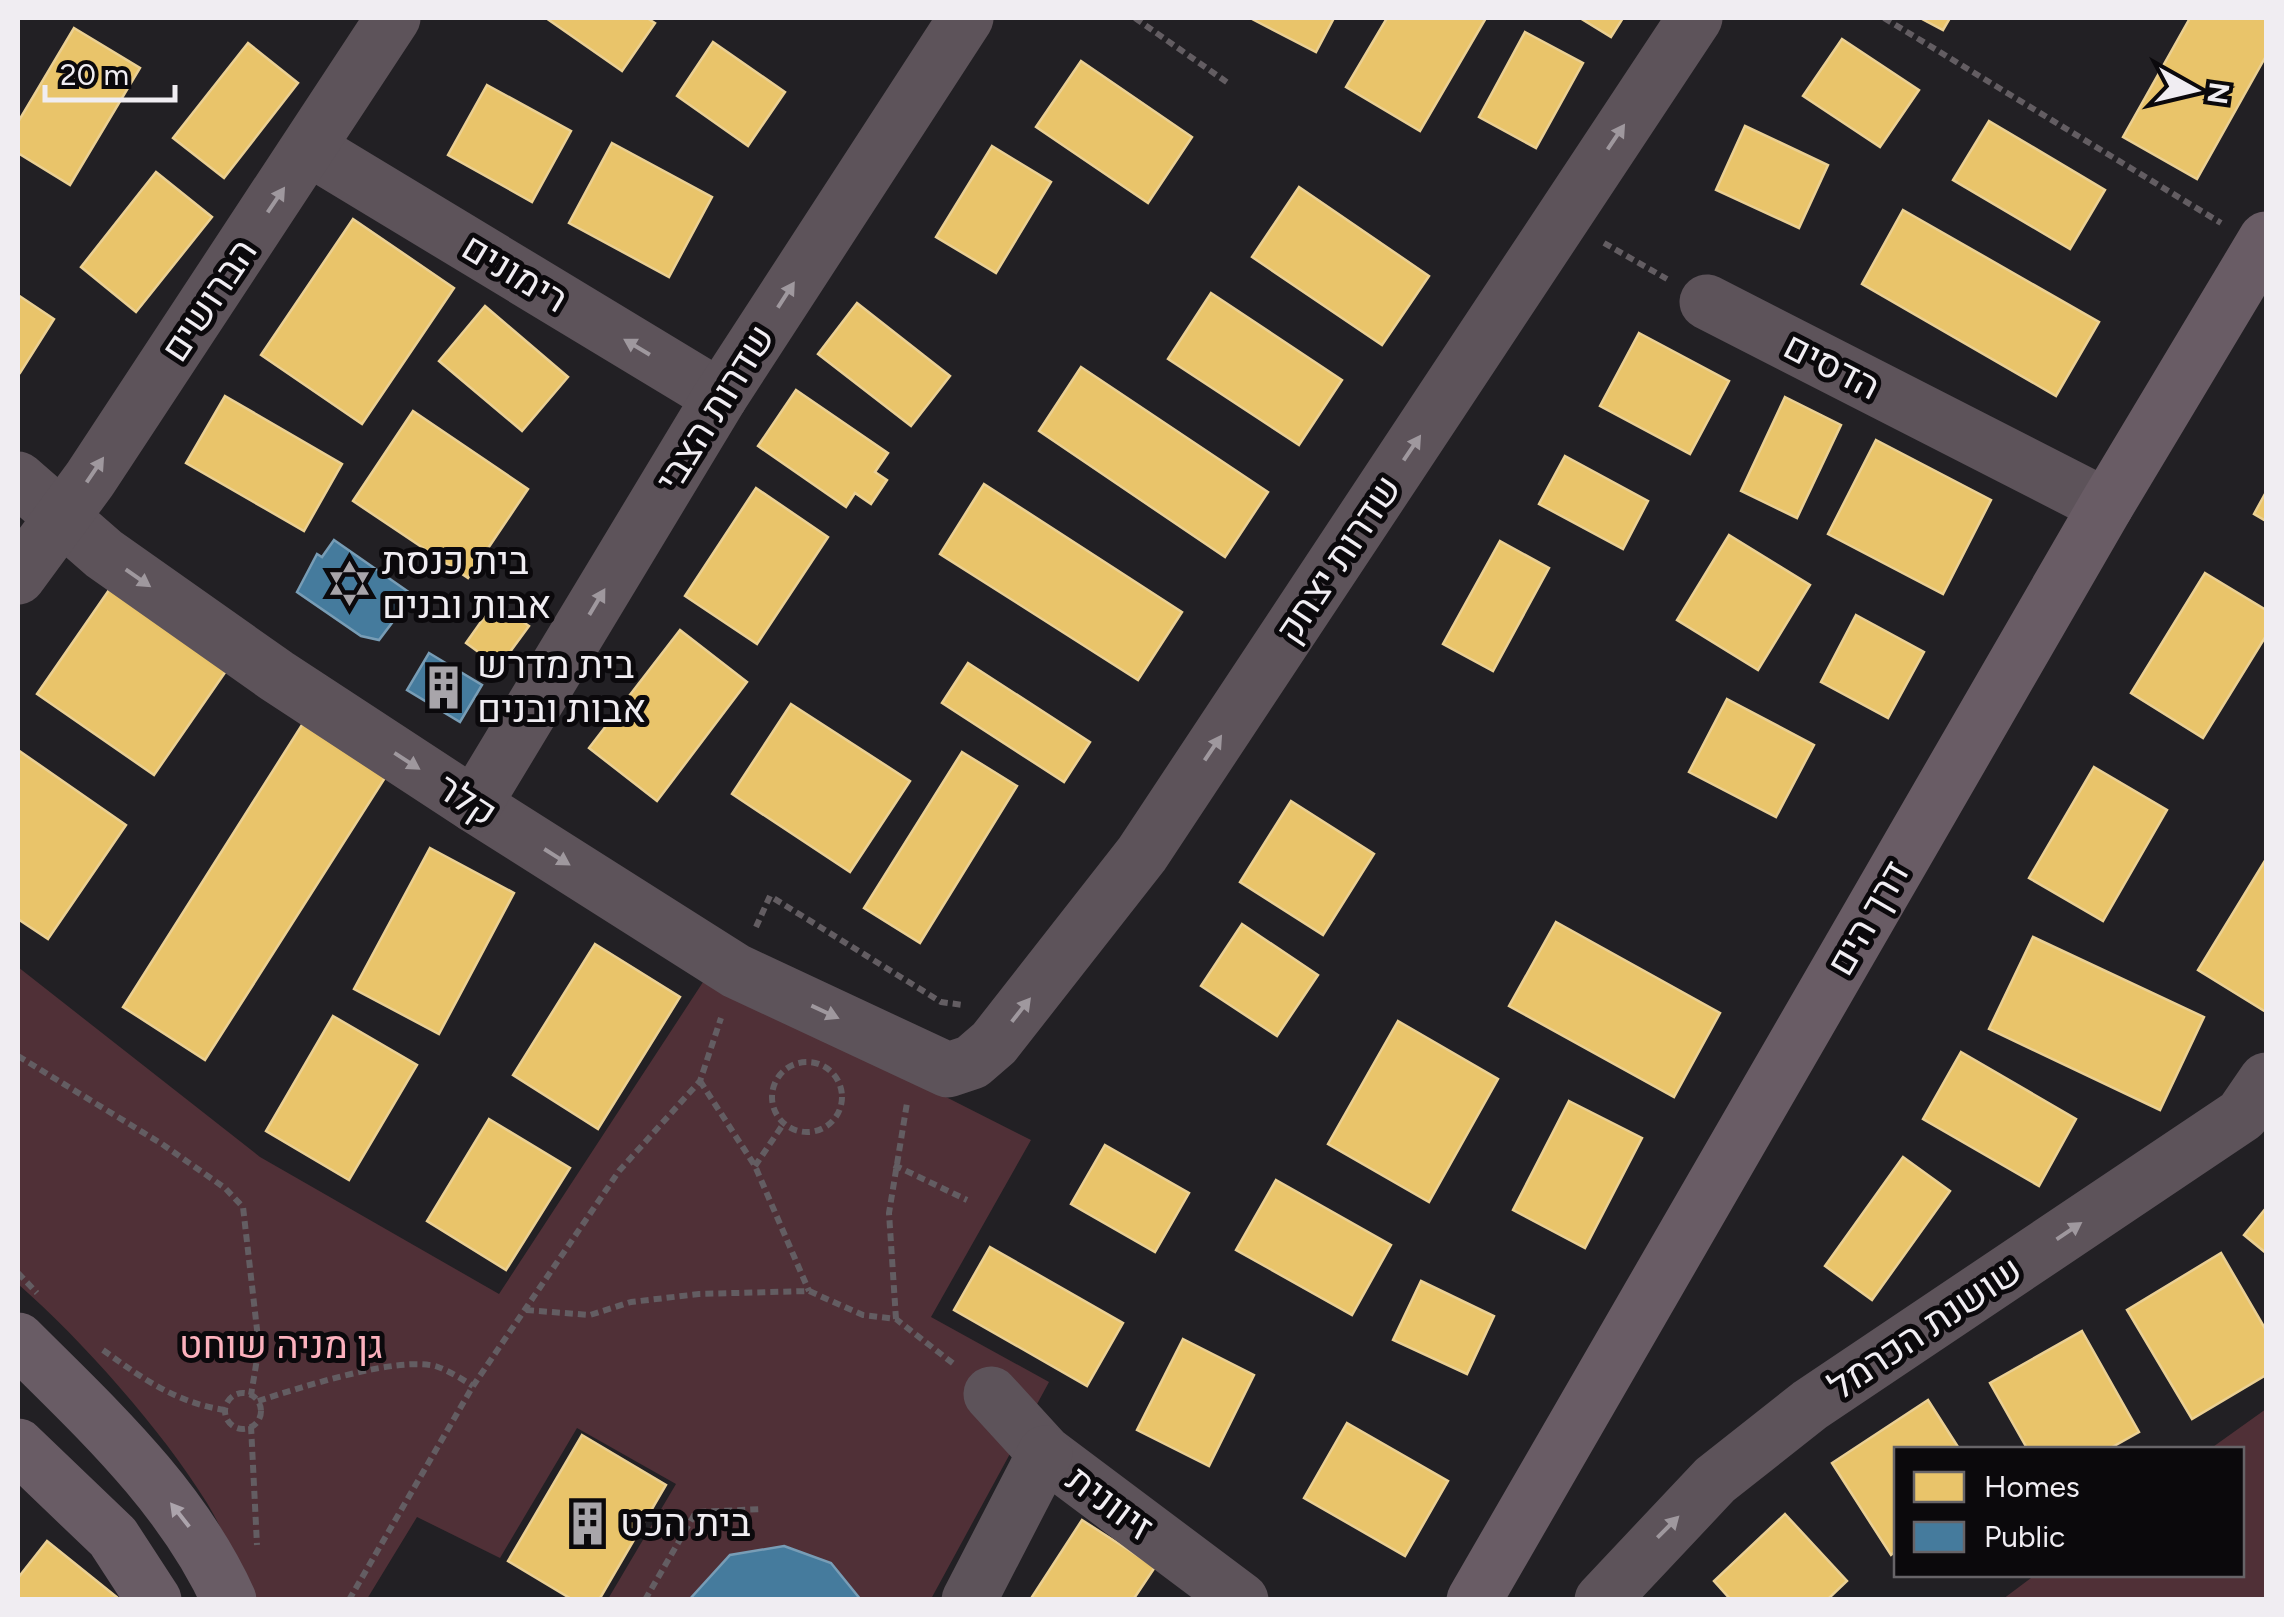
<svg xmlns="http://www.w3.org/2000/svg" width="2284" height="1617" font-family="Figtree,Heebo,sans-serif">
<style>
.green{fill:#503037}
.homes{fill:#e9c46a;stroke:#ebd093;stroke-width:2.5}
.public{fill:#457b9d;stroke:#789db6;stroke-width:2.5}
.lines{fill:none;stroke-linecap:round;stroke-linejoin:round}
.path{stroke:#635d62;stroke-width:6;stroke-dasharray:8 5;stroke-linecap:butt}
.minor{stroke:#5d535a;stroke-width:55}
.major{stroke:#695c65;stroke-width:55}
.oneway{fill:#9f989e}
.oneway2{fill:#aca4ac}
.labels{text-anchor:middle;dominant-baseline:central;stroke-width:10;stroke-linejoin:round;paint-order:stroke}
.street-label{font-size:38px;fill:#f0edf2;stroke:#0b090c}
.poi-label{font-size:38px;fill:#f0edf2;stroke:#0b090c;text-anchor:start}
.park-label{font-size:38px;fill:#fcb1bd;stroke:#0b090c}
</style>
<rect width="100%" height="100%" fill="#222024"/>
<g class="green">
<path d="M 18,967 L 260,1157 L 499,1294 L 707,976 L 1031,1140 L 931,1317 L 1049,1382 L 931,1599 L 861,1599 L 831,1563 L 730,1555 L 689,1599 L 608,1599 L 676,1484 L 577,1428 L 500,1558 L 417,1517 L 367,1599 L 254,1599 C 239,1568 225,1533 207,1503 C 162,1430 82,1340 18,1284 Z"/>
<path d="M 2266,1409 L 2266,1599 L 2003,1599 L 2035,1575 L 2242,1574 L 2242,1450 L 2210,1449 Z"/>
</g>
<g class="homes">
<path d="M 546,18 L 647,18 L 655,23 L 622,71 Z"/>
<path d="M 1250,18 L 1334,18 L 1316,52 Z"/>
<path d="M 1387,18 L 1486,18 L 1420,131 L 1346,87 Z"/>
<path d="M 1580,18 L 1623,18 L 1611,37 Z"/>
<path d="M 1920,18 L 1950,18 L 1943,30 Z"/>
<path d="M 2190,18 L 2266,18 L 2266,56 L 2197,179 L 2123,137 Z"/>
<path d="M 74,28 L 140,68 L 70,185 L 18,153 L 18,122 Z"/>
<path d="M 1525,32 L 1583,63 L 1536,148 L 1479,117 Z"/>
<path d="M 1842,39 L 1919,90 L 1880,147 L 1803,96 Z"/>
<path d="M 713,42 L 785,92 L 748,146 L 677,96 Z"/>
<path d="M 248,43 L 298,83 L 224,178 L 173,138 Z"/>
<path d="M 1081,61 L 1192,137 L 1148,203 L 1036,127 Z"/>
<path d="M 487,85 L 571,131 L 532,202 L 448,155 Z"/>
<path d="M 1989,121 L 2105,190 L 2070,249 L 1953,180 Z"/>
<path d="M 1745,126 L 1828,165 L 1799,228 L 1716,190 Z"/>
<path d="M 612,143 L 712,197 L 669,277 L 569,223 Z"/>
<path d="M 992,146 L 1051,182 L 996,273 L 936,237 Z"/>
<path d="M 156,172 L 212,217 L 136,312 L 81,267 Z"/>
<path d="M 1299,187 L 1429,276 L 1382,345 L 1252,257 Z"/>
<path d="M 1903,210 L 2099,322 L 2056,396 L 1862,284 Z"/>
<path d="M 353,219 L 454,288 L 362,424 L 261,355 Z"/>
<path d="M 1211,293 L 1342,380 L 1299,445 L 1168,359 Z"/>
<path d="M 18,295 L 54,319 L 20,373 L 18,372 Z"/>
<path d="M 857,303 L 950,376 L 911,426 L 818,354 Z"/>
<path d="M 485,306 L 568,377 L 522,431 L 439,361 Z"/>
<path d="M 1639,333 L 1729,381 L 1690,454 L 1600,406 Z"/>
<path d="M 1081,367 L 1268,492 L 1225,557 L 1039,431 Z"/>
<path d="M 796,390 L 888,453 L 875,472 L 887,480 L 871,504 L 855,493 L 846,507 L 758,446 Z"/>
<path d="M 225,396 L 342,464 L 304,531 L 186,463 Z"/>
<path d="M 1785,397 L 1841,425 L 1797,518 L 1741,491 Z"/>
<path d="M 413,411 L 528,489 L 468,578 L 353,501 Z"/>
<path d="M 1876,440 L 1991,500 L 1943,594 L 1828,534 Z"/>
<path d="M 1565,456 L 1648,501 L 1623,549 L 1539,504 Z"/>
<path d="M 984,484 L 1182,612 L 1138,680 L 940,554 Z"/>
<path d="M 756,488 L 828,537 L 757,644 L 685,596 Z"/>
<path d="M 2266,492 L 2266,521 L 2254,514 Z"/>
<path d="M 1729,535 L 1810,585 L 1758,670 L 1677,620 Z"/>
<path d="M 1500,541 L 1549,568 L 1493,671 L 1443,644 Z"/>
<path d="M 2205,573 L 2266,610 L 2266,636 L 2203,738 L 2131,693 Z"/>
<path d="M 118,577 L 235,658 L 154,775 L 37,694 Z"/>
<path d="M 495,602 L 529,626 L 499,667 L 466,643 Z"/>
<path d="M 1856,615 L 1924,652 L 1888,718 L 1821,682 Z"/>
<path d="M 680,630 L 747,682 L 657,801 L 589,748 Z"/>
<path d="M 968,663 L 1090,742 L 1064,782 L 942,703 Z"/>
<path d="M 1727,699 L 1814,745 L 1776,817 L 1689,772 Z"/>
<path d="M 791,704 L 910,781 L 850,872 L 732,794 Z"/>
<path d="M 307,717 L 390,770 L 205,1060 L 123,1007 Z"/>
<path d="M 18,750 L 126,825 L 48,939 L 18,919 Z"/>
<path d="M 962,752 L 1017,786 L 920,943 L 864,908 Z"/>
<path d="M 2094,767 L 2167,810 L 2103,921 L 2029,878 Z"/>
<path d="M 1291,801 L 1374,854 L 1323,935 L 1240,882 Z"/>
<path d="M 430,848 L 514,893 L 439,1034 L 354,989 Z"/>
<path d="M 2266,859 L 2266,1012 L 2198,970 Z"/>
<path d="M 1556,922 L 1720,1013 L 1674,1097 L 1509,1006 Z"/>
<path d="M 1242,924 L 1318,975 L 1277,1036 L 1201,986 Z"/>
<path d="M 2033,937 L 2204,1017 L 2160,1110 L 1989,1029 Z"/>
<path d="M 595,944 L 680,997 L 598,1129 L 513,1075 Z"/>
<path d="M 333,1016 L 417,1065 L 349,1180 L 266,1131 Z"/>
<path d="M 1398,1021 L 1498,1079 L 1429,1202 L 1328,1144 Z"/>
<path d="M 1961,1052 L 2076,1119 L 2039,1186 L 1923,1119 Z"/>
<path d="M 1569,1101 L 1642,1138 L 1585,1248 L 1513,1210 Z"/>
<path d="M 489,1119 L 570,1168 L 506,1270 L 427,1221 Z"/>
<path d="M 1105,1145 L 1189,1193 L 1155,1252 L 1071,1204 Z"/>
<path d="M 1903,1157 L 1950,1191 L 1872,1300 L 1825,1266 Z"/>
<path d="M 1276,1180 L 1391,1245 L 1352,1315 L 1236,1250 Z"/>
<path d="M 2266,1208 L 2266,1253 L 2244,1235 Z"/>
<path d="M 990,1247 L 1123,1323 L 1087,1386 L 954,1310 Z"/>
<path d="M 2221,1253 L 2266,1330 L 2266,1375 L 2192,1419 L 2127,1310 Z"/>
<path d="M 1421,1281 L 1494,1316 L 1467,1374 L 1393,1340 Z"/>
<path d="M 2082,1331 L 2139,1432 L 2107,1450 L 2028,1450 L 1990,1383 Z"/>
<path d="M 1183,1339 L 1254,1375 L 1209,1466 L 1137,1430 Z"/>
<path d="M 1928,1400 L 1960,1450 L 1896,1450 L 1896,1551 L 1891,1555 L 1832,1463 Z"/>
<path d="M 1347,1423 L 1448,1481 L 1405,1556 L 1304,1498 Z"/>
<path d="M 582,1435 L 666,1485 L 599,1600 L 573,1600 L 508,1561 Z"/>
<path d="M 1785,1514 L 1847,1581 L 1827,1600 L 1731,1600 L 1714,1581 Z"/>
<path d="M 1082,1520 L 1155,1567 L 1133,1600 L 1030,1600 Z"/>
<path d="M 47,1541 L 118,1598 L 117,1600 L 18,1600 L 18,1578 Z"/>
</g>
<g class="public">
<path d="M 334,540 L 413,595 L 379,640 L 361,636 L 297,592 L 317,554 L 322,557 Z"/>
<path d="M 429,653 L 482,685 L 460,722 L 407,690 Z"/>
<path d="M 784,1546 L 831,1563 L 861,1600 L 689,1600 L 730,1555 Z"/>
</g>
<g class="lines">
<g class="path">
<path d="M 1135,18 L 1228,83"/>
<path d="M 1884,18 L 2221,223"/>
<path d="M 1604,243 L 1667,279"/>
<path d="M 756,927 L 770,896 L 941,1002 L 963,1005"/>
<path d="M 18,1056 L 162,1144 L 225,1188 L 243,1207 L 259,1347 L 251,1395"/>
<circle cx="807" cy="1097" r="35"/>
<path d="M 700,1081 L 755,1166 L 809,1291"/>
<path d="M 894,1165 L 967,1200"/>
<path d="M 755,1166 L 784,1123"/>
<path d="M 18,1273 L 37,1293"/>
<path d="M 526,1310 L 590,1315 L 631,1302 L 699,1294 L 809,1291 L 863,1315 L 896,1319 L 955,1365"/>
<path d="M 896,1319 L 889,1213 L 907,1103"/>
<path d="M 103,1350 C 142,1378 176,1403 225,1410"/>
<circle cx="243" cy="1411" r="18"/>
<path d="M 258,1401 C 296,1389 401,1354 438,1367 C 449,1371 462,1379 473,1386"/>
<path d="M 251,1426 L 257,1545"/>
<path d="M 349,1600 L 473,1386 L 619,1171 L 700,1081 L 721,1018"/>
<path d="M 645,1600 L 696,1512 L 763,1509"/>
</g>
<g class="minor">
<path d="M 310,149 L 720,397"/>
<path d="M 1707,302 L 2106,506"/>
<path d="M 18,479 L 104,554 L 277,676 L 474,805 L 736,971 L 948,1070 L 972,1062 L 994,1043 L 1142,854 L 1695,18"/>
<path d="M 18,577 L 90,479 L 393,18"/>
<path d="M 474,805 L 720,397 L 966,18"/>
<path d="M 991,1394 L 1045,1453 L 1241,1600"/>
<path d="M 969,1600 L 1045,1453"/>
<path d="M 1602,1600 L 1715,1480 L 1810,1405 L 2242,1115 L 2266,1080"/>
</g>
<g class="major">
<path d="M 18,1340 C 97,1419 182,1496 229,1600"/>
<path d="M 18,1446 L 113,1537 L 154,1600"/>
<path d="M 1474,1600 L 2106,506 L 2266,239"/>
</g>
</g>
<defs><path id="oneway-solid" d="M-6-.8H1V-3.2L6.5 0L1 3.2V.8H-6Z" transform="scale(2.5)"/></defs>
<g class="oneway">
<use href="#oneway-solid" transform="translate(1616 137) rotate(-56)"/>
<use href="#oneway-solid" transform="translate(276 200) rotate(-56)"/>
<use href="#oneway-solid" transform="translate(786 295) rotate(-57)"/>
<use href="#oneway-solid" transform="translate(637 347) rotate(-149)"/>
<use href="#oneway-solid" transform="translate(1412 448) rotate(-56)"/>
<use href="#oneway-solid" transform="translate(95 470) rotate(-56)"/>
<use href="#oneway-solid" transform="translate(138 578) rotate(35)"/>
<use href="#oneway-solid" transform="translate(597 602) rotate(-59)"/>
<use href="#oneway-solid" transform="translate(1213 748) rotate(-56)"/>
<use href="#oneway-solid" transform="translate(407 761) rotate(33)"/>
<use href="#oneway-solid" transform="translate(557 857) rotate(32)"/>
<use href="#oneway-solid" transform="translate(1021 1010) rotate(-52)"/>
<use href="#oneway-solid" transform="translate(825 1012) rotate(25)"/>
<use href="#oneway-solid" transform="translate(2069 1231) rotate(-34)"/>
<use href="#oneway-solid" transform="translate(1668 1527) rotate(-45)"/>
</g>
<use class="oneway2" href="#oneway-solid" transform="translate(180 1515) rotate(-128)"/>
<defs>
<symbol id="synagogue-bare" viewBox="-9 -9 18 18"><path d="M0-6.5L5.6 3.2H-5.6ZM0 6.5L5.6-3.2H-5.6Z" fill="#a8a5aa" stroke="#0b090c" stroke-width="2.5" paint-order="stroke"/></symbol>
<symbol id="building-bare" viewBox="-9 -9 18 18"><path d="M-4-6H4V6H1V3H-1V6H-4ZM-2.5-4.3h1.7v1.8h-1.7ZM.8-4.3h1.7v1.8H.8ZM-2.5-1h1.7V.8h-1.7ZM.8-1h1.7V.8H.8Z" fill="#a8a5aa" stroke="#0b090c" stroke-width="2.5" paint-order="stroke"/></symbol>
</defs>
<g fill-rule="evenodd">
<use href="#synagogue-bare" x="318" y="552" width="63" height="63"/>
<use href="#building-bare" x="412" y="656" width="63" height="63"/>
<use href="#building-bare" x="556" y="1492" width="63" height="63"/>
</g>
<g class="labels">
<g class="street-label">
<text transform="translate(515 273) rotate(31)">רימונים</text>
<text transform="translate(209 300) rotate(-56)">הברושים</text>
<text transform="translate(1832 366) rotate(27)">הדסים</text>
<text transform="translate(715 408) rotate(-58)">שדרות הצבי</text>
<text transform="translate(1338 559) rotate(-56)">שדרות יצחק</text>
<text transform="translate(467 800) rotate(33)">קלר</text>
<text transform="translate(1868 918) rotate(-60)">דרך הים</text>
<text transform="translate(1925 1328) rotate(-34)">שושנת הכרמל</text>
<text transform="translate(1110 1503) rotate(37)">זיוונית</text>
</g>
<g class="poi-label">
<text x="382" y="561">בית כנסת<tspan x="382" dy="44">אבות ובנים</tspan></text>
<text x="477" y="665">בית מדרש<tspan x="477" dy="44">אבות ובנים</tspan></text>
<text x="620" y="1523">בית הכט</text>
</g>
<g class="park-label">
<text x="281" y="1345">גן מניה שוחט</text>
</g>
</g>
<rect width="2284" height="1617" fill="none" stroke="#f0edf2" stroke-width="40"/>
<rect x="1894" y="1447" width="350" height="130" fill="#0b090c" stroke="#676468" stroke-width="2.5"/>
<rect x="1914" y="1472" width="50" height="30" fill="#e9c46a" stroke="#676468" stroke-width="2.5"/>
<text x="1984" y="1497" font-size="30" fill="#f0edf2">Homes</text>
<rect x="1914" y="1522" width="50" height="30" fill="#457b9d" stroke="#676468" stroke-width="2.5"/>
<text x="1984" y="1547" font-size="30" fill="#f0edf2">Public</text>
<g transform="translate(2194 90) rotate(98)" stroke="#0b090c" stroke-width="8" paint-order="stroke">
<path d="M0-8L18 38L0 25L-18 38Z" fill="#f0edf2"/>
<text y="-15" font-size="28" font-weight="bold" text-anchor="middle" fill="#f0edf2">N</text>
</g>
<path d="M45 85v15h130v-15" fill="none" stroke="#f0edf2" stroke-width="5"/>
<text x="60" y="85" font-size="30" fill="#f0edf2" stroke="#0b090c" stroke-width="8" paint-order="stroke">20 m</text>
</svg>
